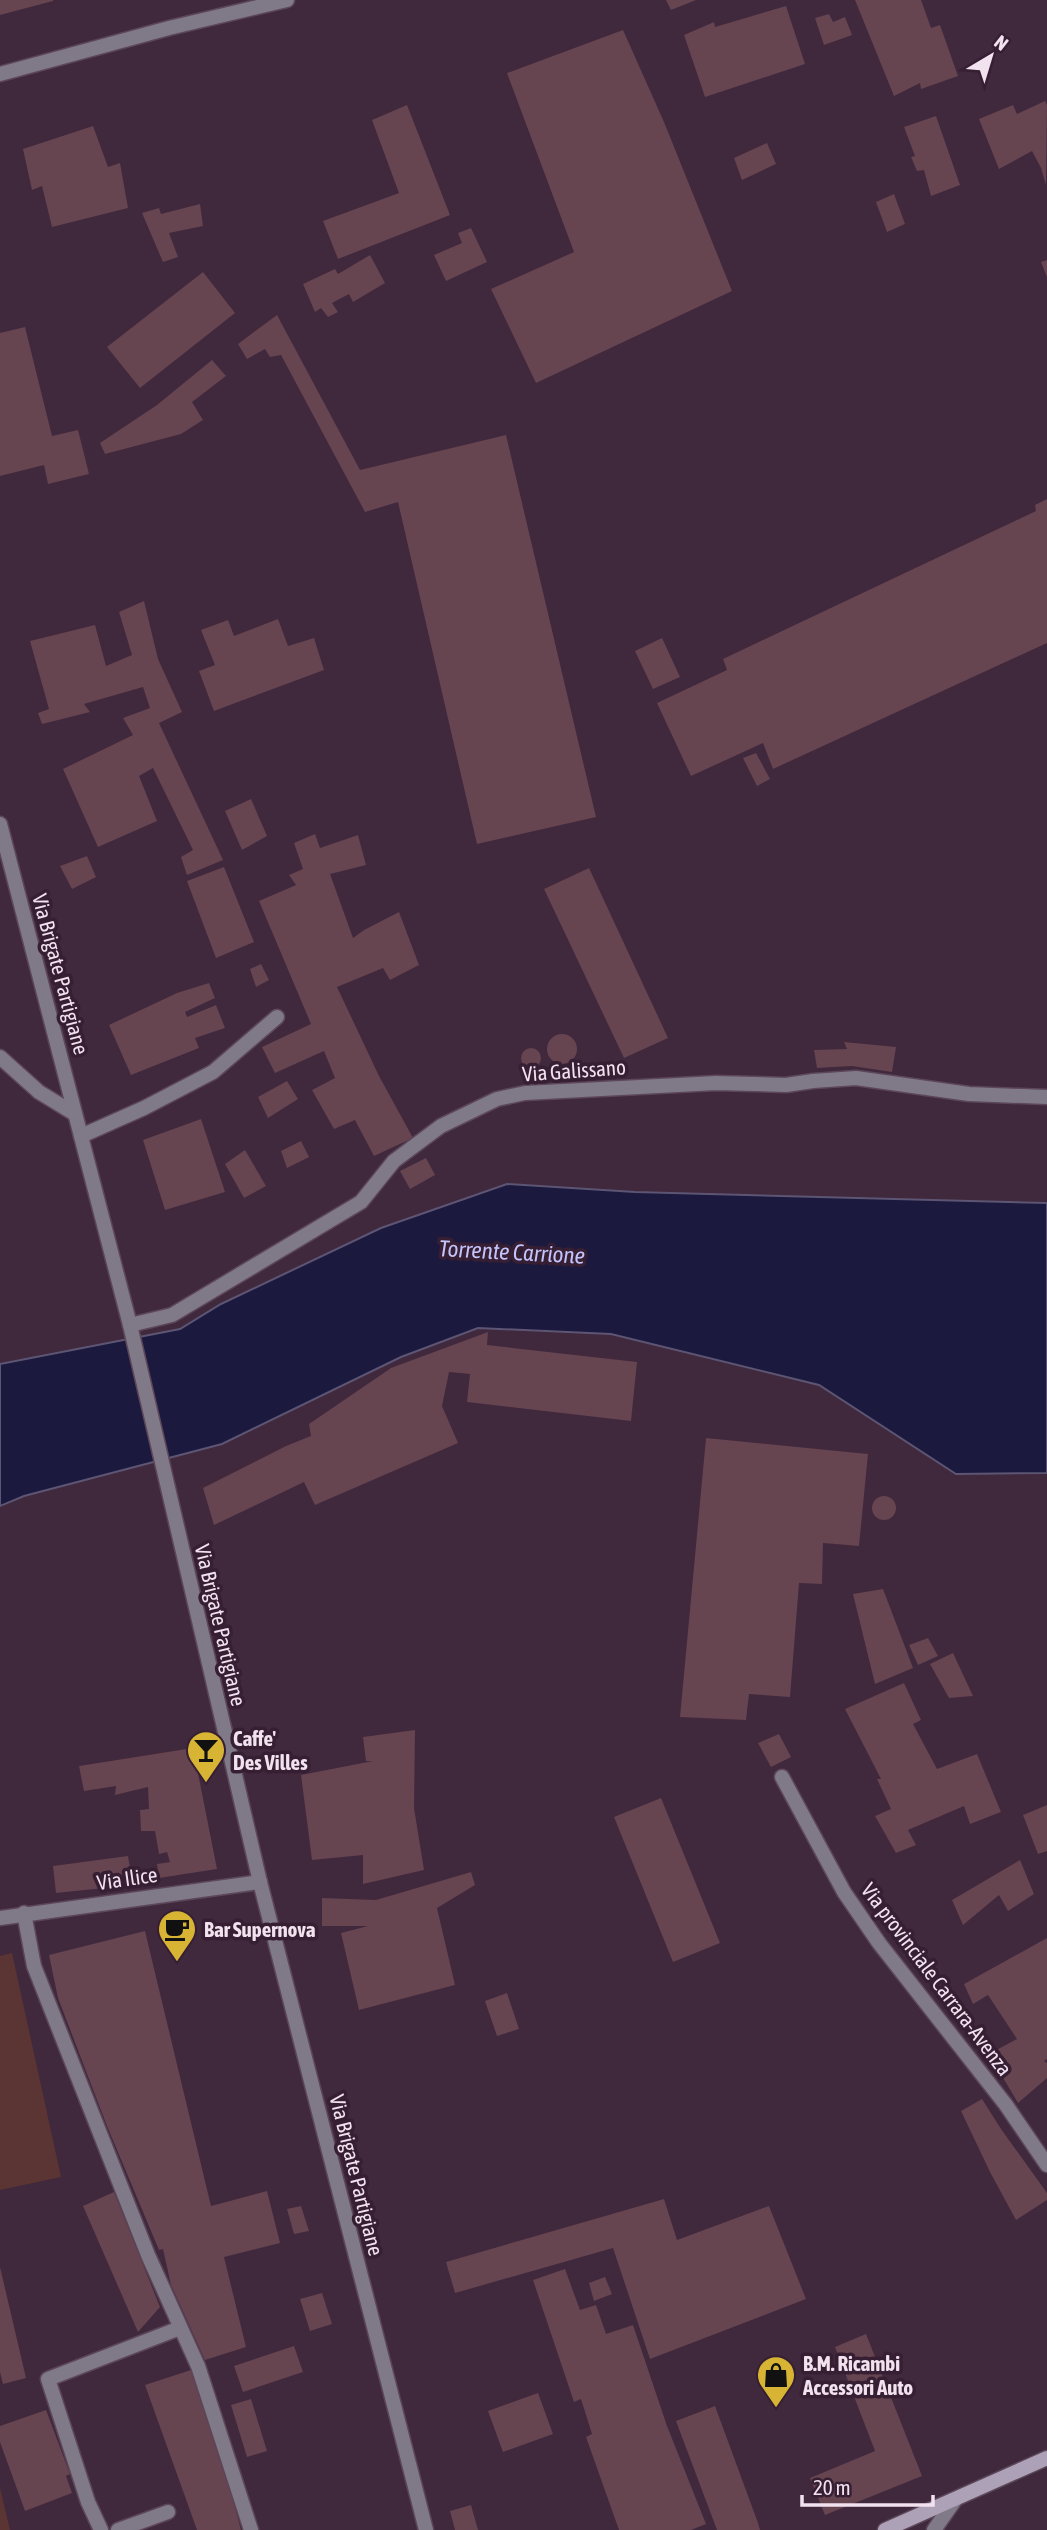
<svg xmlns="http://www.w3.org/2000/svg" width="1047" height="2530" font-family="'Asap Condensed',sans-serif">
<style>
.green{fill:#5b3434}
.water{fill:#1c193e;stroke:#5c5573;stroke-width:2}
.building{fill:#664450}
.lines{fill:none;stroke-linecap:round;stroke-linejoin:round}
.service-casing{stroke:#5c4659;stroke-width:17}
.minor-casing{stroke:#5c4659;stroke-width:17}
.secondary-casing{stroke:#5c4659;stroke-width:17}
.service{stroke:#807987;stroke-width:14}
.minor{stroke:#807987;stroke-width:14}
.secondary{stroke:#aca1b7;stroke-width:14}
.labels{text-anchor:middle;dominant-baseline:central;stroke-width:7;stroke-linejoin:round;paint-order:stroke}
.street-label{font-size:21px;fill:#f2e2ef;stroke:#361e33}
.poi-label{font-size:21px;font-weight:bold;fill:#f2e2ef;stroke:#361e33;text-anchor:start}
.water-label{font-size:23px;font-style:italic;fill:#c3c4fc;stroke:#361e33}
</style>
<rect width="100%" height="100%" fill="#40283d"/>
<g class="green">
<path d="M 12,1953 L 61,2177 L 0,2190 L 0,1956 Z"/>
<path d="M 0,2488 L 10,2530 L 0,2530 Z"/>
</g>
<path class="water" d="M 507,1184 L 635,1192 L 1047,1203 L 1047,1473 L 956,1474 L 819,1385 L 611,1334 L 478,1328 L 401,1357 L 222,1444 L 24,1496 L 0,1506 L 0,1364 L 180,1329 L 221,1304 L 381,1228 Z"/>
<g class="building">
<path d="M 0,0 L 53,0 L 53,1 L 0,15 Z"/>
<path d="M 666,0 L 696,0 L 671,10 Z"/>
<path d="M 855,0 L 921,0 L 931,28 L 940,25 L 958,76 L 921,89 L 920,83 L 894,96 Z"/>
<path d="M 786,6 L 805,64 L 705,97 L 684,35 L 714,22 L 715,27 Z"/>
<path d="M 829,14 L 833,22 L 845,17 L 852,35 L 824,45 L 815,18 Z"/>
<path d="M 623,30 L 664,122 L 732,291 L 536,383 L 491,289 L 574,252 L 507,73 Z"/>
<path d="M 1045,101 L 1047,105 L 1046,185 L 1041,168 L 1032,151 L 999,169 L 979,119 L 1013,105 L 1017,114 Z"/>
<path d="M 407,105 L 450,215 L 338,259 L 323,221 L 399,193 L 372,120 Z"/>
<path d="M 936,116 L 960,185 L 931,196 L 924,170 L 917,171 L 911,157 L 915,156 L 904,127 Z"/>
<path d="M 93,126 L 108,167 L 120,163 L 128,208 L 52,227 L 42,186 L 32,190 L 23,149 Z"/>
<path d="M 767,143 L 776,164 L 742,180 L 734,158 Z"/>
<path d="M 894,194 L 905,224 L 887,232 L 876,202 Z"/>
<path d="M 200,204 L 203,226 L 169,233 L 178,257 L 163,262 L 142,213 L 159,208 L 161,214 Z"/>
<path d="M 471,228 L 487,262 L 446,281 L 434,255 L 462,243 L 458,233 Z"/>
<path d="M 370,255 L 385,283 L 353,302 L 349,294 L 332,303 L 338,312 L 328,317 L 321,308 L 315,312 L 303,284 L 335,269 L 338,274 Z"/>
<path d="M 1047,260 L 1047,277 L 1041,262 Z"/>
<path d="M 203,272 L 235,313 L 140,388 L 107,347 Z"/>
<path d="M 277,315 L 360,470 L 506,435 L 596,817 L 477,844 L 398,502 L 365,512 L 281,355 L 270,357 L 265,349 L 247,359 L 238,344 Z"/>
<path d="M 25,327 L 52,436 L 78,430 L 89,474 L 48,484 L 44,465 L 0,476 L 0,333 Z"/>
<path d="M 212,360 L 226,376 L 192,402 L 203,420 L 181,434 L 105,454 L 100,443 L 157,405 Z"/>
<path d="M 1047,499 L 1047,643 L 773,769 L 763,743 L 691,776 L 657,703 L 727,670 L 723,659 L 1036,511 L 1035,505 Z"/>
<path d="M 144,601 L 158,659 L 182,712 L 159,723 L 223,860 L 187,875 L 181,857 L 193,850 L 153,768 L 139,776 L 157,821 L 98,847 L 63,769 L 133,735 L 123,718 L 150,708 L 143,687 L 84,704 L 90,712 L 42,724 L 38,713 L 49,709 L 30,641 L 95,625 L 106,666 L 132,655 L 119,612 Z"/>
<path d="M 278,619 L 288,646 L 314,638 L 324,670 L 214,711 L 199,671 L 215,665 L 201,630 L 228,620 L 234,636 Z"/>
<path d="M 662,638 L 680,677 L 653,689 L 635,651 Z"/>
<path d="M 756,753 L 770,779 L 757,786 L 743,758 Z"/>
<path d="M 251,799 L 267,836 L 242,850 L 225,811 Z"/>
<path d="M 315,834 L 320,848 L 358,835 L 366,865 L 330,874 L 353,938 L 364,930 L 399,912 L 419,965 L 390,980 L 383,968 L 337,987 L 379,1076 L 413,1138 L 374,1156 L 355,1120 L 334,1129 L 312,1090 L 335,1078 L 324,1051 L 275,1073 L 262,1047 L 311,1024 L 259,901 L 296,885 L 289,875 L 303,869 L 294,843 Z"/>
<path d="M 87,856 L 96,877 L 72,889 L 60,866 Z"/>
<path d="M 224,867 L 254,942 L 216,958 L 187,881 Z"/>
<path d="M 589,868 L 668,1038 L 624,1058 L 544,889 Z"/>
<path d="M 261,964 L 269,980 L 256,987 L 250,969 Z"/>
<path d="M 209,983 L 215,998 L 185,1012 L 187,1017 L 216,1005 L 225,1028 L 195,1038 L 199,1048 L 131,1075 L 109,1025 L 177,993 Z"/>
<circle cx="562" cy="1049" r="15"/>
<path d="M 844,1042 L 896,1047 L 892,1072 L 852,1066 L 817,1068 L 814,1050 L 847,1049 Z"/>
<circle cx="531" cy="1058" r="10"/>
<path d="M 287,1081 L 298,1099 L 268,1118 L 258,1097 Z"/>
<path d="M 201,1119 L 225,1192 L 165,1210 L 143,1140 Z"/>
<path d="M 301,1141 L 309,1157 L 287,1168 L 281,1151 Z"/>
<path d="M 245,1150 L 266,1186 L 244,1198 L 225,1164 Z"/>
<path d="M 426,1158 L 435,1175 L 410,1189 L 400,1171 Z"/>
<path d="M 488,1332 L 487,1345 L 637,1362 L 631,1421 L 467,1402 L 470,1374 L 449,1372 L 442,1406 L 458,1443 L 315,1505 L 304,1482 L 214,1525 L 203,1488 L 286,1446 L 311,1436 L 309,1424 L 391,1368 Z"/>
<path d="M 706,1438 L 868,1454 L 859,1546 L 823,1543 L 822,1584 L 799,1583 L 790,1697 L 749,1694 L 746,1720 L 680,1717 Z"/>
<circle cx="884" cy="1508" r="12"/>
<path d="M 883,1589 L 913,1668 L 875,1684 L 853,1594 Z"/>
<path d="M 928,1638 L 938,1656 L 918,1665 L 909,1645 Z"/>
<path d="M 953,1653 L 973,1696 L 949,1698 L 930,1664 Z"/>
<path d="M 904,1683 L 921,1720 L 913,1724 L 937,1769 L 977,1754 L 1001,1812 L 970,1824 L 964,1806 L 908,1830 L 916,1845 L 896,1853 L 875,1816 L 891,1809 L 877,1779 L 881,1779 L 845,1709 Z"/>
<path d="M 415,1730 L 414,1808 L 424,1870 L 363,1884 L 363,1855 L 312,1860 L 301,1775 L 373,1761 L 366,1761 L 363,1737 Z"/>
<path d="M 779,1734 L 791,1757 L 771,1767 L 758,1743 Z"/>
<path d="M 193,1748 L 217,1869 L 159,1878 L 157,1864 L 170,1862 L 167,1852 L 159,1854 L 155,1831 L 141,1831 L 140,1810 L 149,1809 L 148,1787 L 115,1795 L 116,1786 L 84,1791 L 79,1766 Z"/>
<path d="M 661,1798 L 720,1943 L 673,1962 L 614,1817 Z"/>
<path d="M 1047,1805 L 1047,1851 L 1038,1854 L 1023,1815 Z"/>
<path d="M 128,1856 L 133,1885 L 56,1893 L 53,1866 Z"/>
<path d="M 1020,1860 L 1034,1894 L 1008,1911 L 999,1895 L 963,1925 L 952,1900 Z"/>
<path d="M 471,1872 L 475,1885 L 437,1908 L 455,1985 L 359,2010 L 341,1933 L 368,1926 L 322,1926 L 322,1898 L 376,1900 Z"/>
<path d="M 145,1931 L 211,2206 L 267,2191 L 280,2243 L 224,2257 L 246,2347 L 205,2360 L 171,2285 L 163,2249 L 159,2250 L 107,2126 L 58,1998 L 49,1955 Z"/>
<path d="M 1047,1938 L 1047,2059 L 1044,2061 L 1047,2063 L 1047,2078 L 1018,2103 L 989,2054 L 1017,2039 L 988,1995 L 973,2004 L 964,1984 Z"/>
<path d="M 507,1993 L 519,2029 L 497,2036 L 485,2001 Z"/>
<path d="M 982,2099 L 1001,2129 L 1047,2193 L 1047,2200 L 1016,2220 L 990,2172 L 961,2111 Z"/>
<path d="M 114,2192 L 160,2307 L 138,2332 L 83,2206 Z"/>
<path d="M 664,2199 L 677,2240 L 769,2206 L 806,2299 L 650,2359 L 613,2248 L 455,2293 L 446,2262 Z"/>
<path d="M 301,2206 L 309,2231 L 294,2234 L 287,2209 Z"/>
<path d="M 0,2267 L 26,2378 L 3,2384 L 0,2372 Z"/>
<path d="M 565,2269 L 580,2310 L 596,2305 L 606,2334 L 633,2325 L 667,2426 L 706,2524 L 691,2530 L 619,2530 L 586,2437 L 592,2434 L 581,2399 L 574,2402 L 533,2280 Z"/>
<path d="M 605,2277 L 612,2294 L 594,2301 L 589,2283 Z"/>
<path d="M 322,2293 L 332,2324 L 310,2331 L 300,2299 Z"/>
<path d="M 866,2334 L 922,2476 L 825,2515 L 810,2478 L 875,2451 L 835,2347 Z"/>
<path d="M 294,2346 L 303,2372 L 243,2392 L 234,2366 Z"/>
<path d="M 191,2370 L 223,2462 L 241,2530 L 197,2530 L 145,2385 Z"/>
<path d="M 538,2393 L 553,2434 L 503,2452 L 488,2411 Z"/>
<path d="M 251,2399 L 267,2451 L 247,2457 L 231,2405 Z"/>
<path d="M 715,2406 L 758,2523 L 760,2530 L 717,2530 L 676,2421 Z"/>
<path d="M 46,2410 L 70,2474 L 66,2476 L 72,2493 L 25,2511 L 0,2442 L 0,2426 Z"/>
<path d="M 471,2505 L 478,2530 L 455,2530 L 450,2511 Z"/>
</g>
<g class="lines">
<defs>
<g id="service">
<path d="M 0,1057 L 39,1092 L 75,1114"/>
<path d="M 130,1325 L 172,1315 L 361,1202 L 394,1161 L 441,1126 L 497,1099 L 525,1093 L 716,1083 L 786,1085 L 813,1081 L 856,1078 L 969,1094 L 1047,1097"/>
<path d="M 782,1777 L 844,1892 L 879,1943 L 1006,2105 L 1047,2165"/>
<path d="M 24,1913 L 34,1966 L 148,2255 L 198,2366 L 251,2530"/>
<path d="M 101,2530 L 88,2502 L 48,2379 L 180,2328"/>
<path d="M 118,2530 L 168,2512"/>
</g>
<g id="minor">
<path d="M 0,74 L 169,28 L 287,0"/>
<path d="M 0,824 L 130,1325 L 260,1882 L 426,2530"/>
<path d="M 81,1136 L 144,1108 L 213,1072 L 277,1017"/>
<path d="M 0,1918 L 260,1882"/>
<path d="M 934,2530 L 955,2500"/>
</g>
<path id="secondary" d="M 885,2530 L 1047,2458"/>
</defs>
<use href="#service" class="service-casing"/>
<use href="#minor" class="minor-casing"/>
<use href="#secondary" class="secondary-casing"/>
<use href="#service" class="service"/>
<use href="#minor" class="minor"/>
<use href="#secondary" class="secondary"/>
</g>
<defs>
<symbol id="bar-pin" viewBox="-11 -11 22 30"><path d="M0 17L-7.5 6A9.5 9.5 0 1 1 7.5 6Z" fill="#d8b434" stroke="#361e33"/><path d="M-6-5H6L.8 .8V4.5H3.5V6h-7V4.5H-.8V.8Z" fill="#111"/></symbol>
<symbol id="cafe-pin" viewBox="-11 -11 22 30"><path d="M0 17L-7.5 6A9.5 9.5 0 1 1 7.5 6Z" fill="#d8b434" stroke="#361e33"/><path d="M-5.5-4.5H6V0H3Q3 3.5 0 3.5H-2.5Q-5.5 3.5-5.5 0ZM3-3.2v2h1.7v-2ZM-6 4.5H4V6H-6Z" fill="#111"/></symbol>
<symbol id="shop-pin" viewBox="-11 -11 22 30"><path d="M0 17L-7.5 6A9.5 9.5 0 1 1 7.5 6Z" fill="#d8b434" stroke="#361e33"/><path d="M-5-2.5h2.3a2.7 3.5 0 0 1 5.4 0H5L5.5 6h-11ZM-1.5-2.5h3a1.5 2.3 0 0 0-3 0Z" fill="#111"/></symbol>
</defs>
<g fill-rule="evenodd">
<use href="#bar-pin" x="184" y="1728" width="44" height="60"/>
<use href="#cafe-pin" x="155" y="1907" width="44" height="60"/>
<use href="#shop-pin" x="754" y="2353" width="44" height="60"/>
</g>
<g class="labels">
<g class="street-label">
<text transform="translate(61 974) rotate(75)">Via Brigate Partigiane</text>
<text transform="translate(574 1070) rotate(-4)">Via Galissano</text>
<text transform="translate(221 1625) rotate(77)">Via Brigate Partigiane</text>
<text transform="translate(127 1878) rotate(-8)">Via Ilice</text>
<text transform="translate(937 1979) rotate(53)">Via provinciale Carrara-Avenza</text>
<text transform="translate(357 2175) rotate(76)">Via Brigate Partigiane</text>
</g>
<g class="poi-label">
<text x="233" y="1738">Caffe'<tspan x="233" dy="24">Des Villes</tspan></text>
<text x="204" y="1929">Bar Supernova</text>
<text x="803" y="2363">B.M. Ricambi<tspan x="803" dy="24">Accessori Auto</tspan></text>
</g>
<g class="water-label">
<text transform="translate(512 1252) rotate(3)">Torrente Carrione</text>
</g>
</g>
<g transform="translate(991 56) rotate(38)" stroke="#361e33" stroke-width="5" paint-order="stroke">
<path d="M0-5L12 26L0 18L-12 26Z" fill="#f2e2ef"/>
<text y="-10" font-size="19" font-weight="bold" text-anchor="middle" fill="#f2e2ef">N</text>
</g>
<path d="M802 2495v10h131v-10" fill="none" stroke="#f2e2ef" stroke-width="3.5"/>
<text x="813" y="2495" font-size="21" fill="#f2e2ef" stroke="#361e33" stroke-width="5" paint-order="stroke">20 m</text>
</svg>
